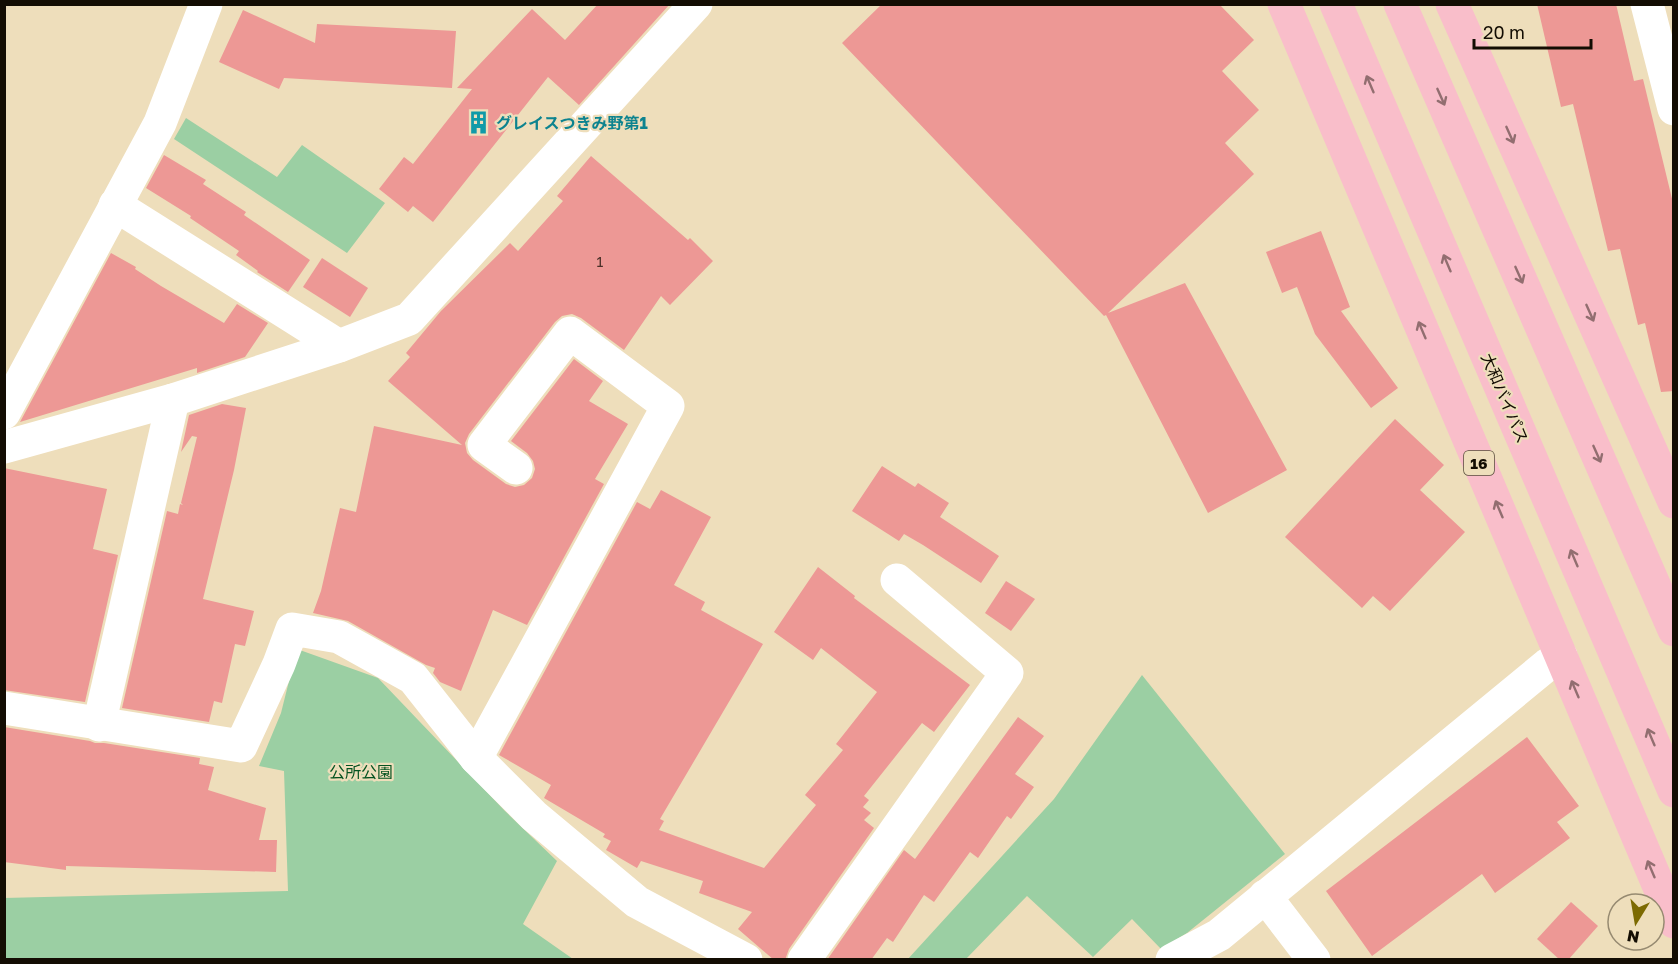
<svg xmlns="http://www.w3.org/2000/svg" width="1678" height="964" font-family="'Golos Text','Noto Sans JP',sans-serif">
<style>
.green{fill:#9bcfa3}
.building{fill:#ed9895}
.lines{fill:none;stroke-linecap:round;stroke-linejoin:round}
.street{stroke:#fff;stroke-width:33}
.highway{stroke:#f9beca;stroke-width:33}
.oneway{stroke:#926e70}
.labels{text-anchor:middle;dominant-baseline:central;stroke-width:4.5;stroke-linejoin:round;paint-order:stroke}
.number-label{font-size:14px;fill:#4a3028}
.shield{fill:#eedebb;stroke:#554c3a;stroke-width:1.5}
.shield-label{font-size:15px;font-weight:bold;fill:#130d03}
.culture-label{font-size:16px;font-weight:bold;fill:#0d838f;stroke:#eedebb;text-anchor:start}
.street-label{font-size:16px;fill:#130d03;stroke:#eedebb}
.park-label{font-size:16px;fill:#055321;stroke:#eedebb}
</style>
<rect width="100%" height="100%" fill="#eedebb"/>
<g class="green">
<path d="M 186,118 L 277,177 L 302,145 L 385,203 L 347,253 L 174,139 Z"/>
<path d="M 297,649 L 378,678 L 505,811 L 557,861 L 523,924 L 573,959 L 5,959 L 4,898 L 288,891 L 284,771 L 259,766 L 281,713 Z"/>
<path d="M 1142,675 L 1285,854 L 1187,933 L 1161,949 L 1132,919 L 1093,957 L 1027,896 L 966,959 L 907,960 L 1054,799 Z"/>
</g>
<g class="building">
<path d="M 598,4 L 670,4 L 579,105 L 548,77 L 433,222 L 413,206 L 408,212 L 379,189 L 404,157 L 413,164 L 472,89 L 457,88 L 532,9 L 565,40 Z"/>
<path d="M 882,4 L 1219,4 L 1254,40 L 1222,71 L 1259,110 L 1225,143 L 1254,174 L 1108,313 L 1185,283 L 1287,470 L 1208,513 L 1106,315 L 1104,316 L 842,43 Z"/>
<path d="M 1537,4 L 1616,4 L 1634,81 L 1643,79 L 1674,207 L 1674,391 L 1661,392 L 1645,323 L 1638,325 L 1620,249 L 1608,251 L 1573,104 L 1561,107 Z"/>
<path d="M 243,10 L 315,43 L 317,24 L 456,31 L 452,88 L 284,78 L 279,89 L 219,62 Z"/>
<path d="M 164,155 L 206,180 L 203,184 L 246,212 L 244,215 L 310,260 L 288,292 L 257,272 L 258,271 L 236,255 L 239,251 L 190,218 L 191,216 L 146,188 Z"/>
<path d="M 591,156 L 688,240 L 690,238 L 713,261 L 670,305 L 661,296 L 624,350 L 581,318 L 572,314 L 562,316 L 555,322 L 469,434 L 465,443 L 467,453 L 473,460 L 506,484 L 515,487 L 524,485 L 532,478 L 535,469 L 533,461 L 527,453 L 511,441 L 574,359 L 603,381 L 589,401 L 628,424 L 595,479 L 604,484 L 527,625 L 493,610 L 461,691 L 440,682 L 433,673 L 435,668 L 426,665 L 348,621 L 313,613 L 321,591 L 340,508 L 356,512 L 374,426 L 462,445 L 388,381 L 410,357 L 406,353 L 441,311 L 510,243 L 518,251 L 563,201 L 557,196 Z"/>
<path d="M 1321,231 L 1350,307 L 1341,311 L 1398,388 L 1371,408 L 1315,334 L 1297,287 L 1282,293 L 1266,252 Z"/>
<path d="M 111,253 L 136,267 L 135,269 L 161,286 L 224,323 L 237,304 L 268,323 L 245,357 L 197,373 L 197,368 L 20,422 Z"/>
<path d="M 322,258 L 368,288 L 350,317 L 303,287 Z"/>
<path d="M 222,404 L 246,408 L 234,470 L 203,599 L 254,611 L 245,646 L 235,644 L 222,703 L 214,701 L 209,722 L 122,708 L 167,511 L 178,514 L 180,504 L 183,505 L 181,503 L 197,437 L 192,436 L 181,452 L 189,415 Z"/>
<path d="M 1395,419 L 1444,465 L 1420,490 L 1465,532 L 1390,611 L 1373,596 L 1362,608 L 1285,537 Z"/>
<path d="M 882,466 L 915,487 L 918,483 L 949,503 L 940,517 L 999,556 L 981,583 L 923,545 L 904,534 L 899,541 L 852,511 Z"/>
<path d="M 4,468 L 107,489 L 93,549 L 118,555 L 85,702 L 4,690 Z"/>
<path d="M 661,490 L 711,517 L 674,585 L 705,602 L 701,610 L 763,644 L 660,819 L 664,821 L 659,830 L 764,868 L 816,805 L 805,795 L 843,750 L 836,744 L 877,692 L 821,648 L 813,660 L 774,632 L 818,567 L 855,596 L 854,598 L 970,685 L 934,732 L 922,723 L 864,796 L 869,800 L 863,807 L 871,813 L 864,820 L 874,828 L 789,949 L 785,960 L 774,960 L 738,929 L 752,912 L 699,893 L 703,881 L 641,861 L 637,868 L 606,850 L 611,841 L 603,837 L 605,834 L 544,798 L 551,785 L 499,755 L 637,502 L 650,509 Z"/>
<path d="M 1006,581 L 1035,599 L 1011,631 L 985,613 Z"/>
<path d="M 1018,717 L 1044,736 L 1015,774 L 1034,787 L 1011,819 L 1007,816 L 978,858 L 970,852 L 934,902 L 924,895 L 893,942 L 887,938 L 871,960 L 827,960 L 904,850 L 915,859 Z"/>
<path d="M 4,727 L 90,741 L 95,743 L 104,743 L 200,758 L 199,764 L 214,767 L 208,790 L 266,808 L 259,840 L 277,840 L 276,872 L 66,866 L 66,870 L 4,862 Z"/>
<path d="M 1527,737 L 1579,806 L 1557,822 L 1570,838 L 1495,893 L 1482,874 L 1372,956 L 1326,891 Z"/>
<path d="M 1571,902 L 1598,926 L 1568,960 L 1560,960 L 1537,939 Z"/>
</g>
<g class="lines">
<g class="street">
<path d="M 1647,4 L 1674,109"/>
<path d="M 115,205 L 339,346"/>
<path d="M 4,413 L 160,123 L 206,4"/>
<path d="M 4,447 L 173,400 L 339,346 L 409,319 L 696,4"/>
<path d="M 4,708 L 241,746 L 279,664 L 292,629 L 339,637 L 413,678 L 476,758 L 534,816 L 637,902 L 746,960"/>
<path d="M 99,725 L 173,400"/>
<path d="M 476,758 L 668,406 L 570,333 L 484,445 L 516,468"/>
<path d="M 1265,896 L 1314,960"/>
<path d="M 804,960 L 1007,673 L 897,580"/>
<path d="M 1172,960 L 1219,935 L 1547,665 L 1561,656"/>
</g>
<g class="highway">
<path d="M 1284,4 L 1674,922"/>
<path d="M 1336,4 L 1674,791"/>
<path d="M 1400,4 L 1674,630"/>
<path d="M 1452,4 L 1674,502"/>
</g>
</g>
<defs><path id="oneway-shaft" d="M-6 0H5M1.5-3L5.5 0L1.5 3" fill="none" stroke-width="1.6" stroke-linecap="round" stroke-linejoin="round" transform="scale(1.5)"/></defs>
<g class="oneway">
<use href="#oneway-shaft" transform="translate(1370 84) rotate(-113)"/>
<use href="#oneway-shaft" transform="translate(1441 97) rotate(66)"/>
<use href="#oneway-shaft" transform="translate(1510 135) rotate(66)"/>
<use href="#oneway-shaft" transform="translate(1447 263) rotate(-113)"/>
<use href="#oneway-shaft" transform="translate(1519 275) rotate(66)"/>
<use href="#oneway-shaft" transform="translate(1590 313) rotate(66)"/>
<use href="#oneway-shaft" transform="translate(1422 330) rotate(-113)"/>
<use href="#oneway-shaft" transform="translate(1597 454) rotate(66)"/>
<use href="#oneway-shaft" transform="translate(1499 509) rotate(-113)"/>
<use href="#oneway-shaft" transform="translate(1574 558) rotate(-113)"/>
<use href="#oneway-shaft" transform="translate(1575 689) rotate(-113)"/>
<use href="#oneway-shaft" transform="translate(1651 737) rotate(-113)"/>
<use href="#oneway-shaft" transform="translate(1651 869) rotate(-113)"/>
</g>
<defs>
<symbol id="building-bare" viewBox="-9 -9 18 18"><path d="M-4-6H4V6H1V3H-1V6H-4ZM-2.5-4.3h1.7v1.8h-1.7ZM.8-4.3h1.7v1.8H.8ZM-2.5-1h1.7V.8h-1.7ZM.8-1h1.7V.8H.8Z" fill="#0f9aa8" stroke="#eedebb" stroke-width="2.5" paint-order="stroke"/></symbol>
</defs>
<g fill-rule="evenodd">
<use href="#building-bare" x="462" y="106" width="33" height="33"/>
</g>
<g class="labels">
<g class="number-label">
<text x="600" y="261">1</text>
</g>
<rect class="shield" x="1464" y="451" width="30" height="24" rx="4.5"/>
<g class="shield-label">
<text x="1479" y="463">16</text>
</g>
<g class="culture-label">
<text x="496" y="123">グレイスつきみ野第1</text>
</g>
<g class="street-label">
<text transform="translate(1505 398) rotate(67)">大和バイパス</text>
</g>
<g class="park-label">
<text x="361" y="772">公所公園</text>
</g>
</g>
<rect width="1678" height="964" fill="none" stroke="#130d03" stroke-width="12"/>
<g transform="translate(1636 922) rotate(191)"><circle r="28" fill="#eedebb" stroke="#968a71" stroke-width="1.5"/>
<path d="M0-4.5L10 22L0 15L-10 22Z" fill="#7c6a02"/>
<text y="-9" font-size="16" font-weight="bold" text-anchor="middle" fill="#130d03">N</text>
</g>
<path d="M1474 39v9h117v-9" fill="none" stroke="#130d03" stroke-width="3"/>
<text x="1483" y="39" font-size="18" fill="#130d03" stroke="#eedebb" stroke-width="4.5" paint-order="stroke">20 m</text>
</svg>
